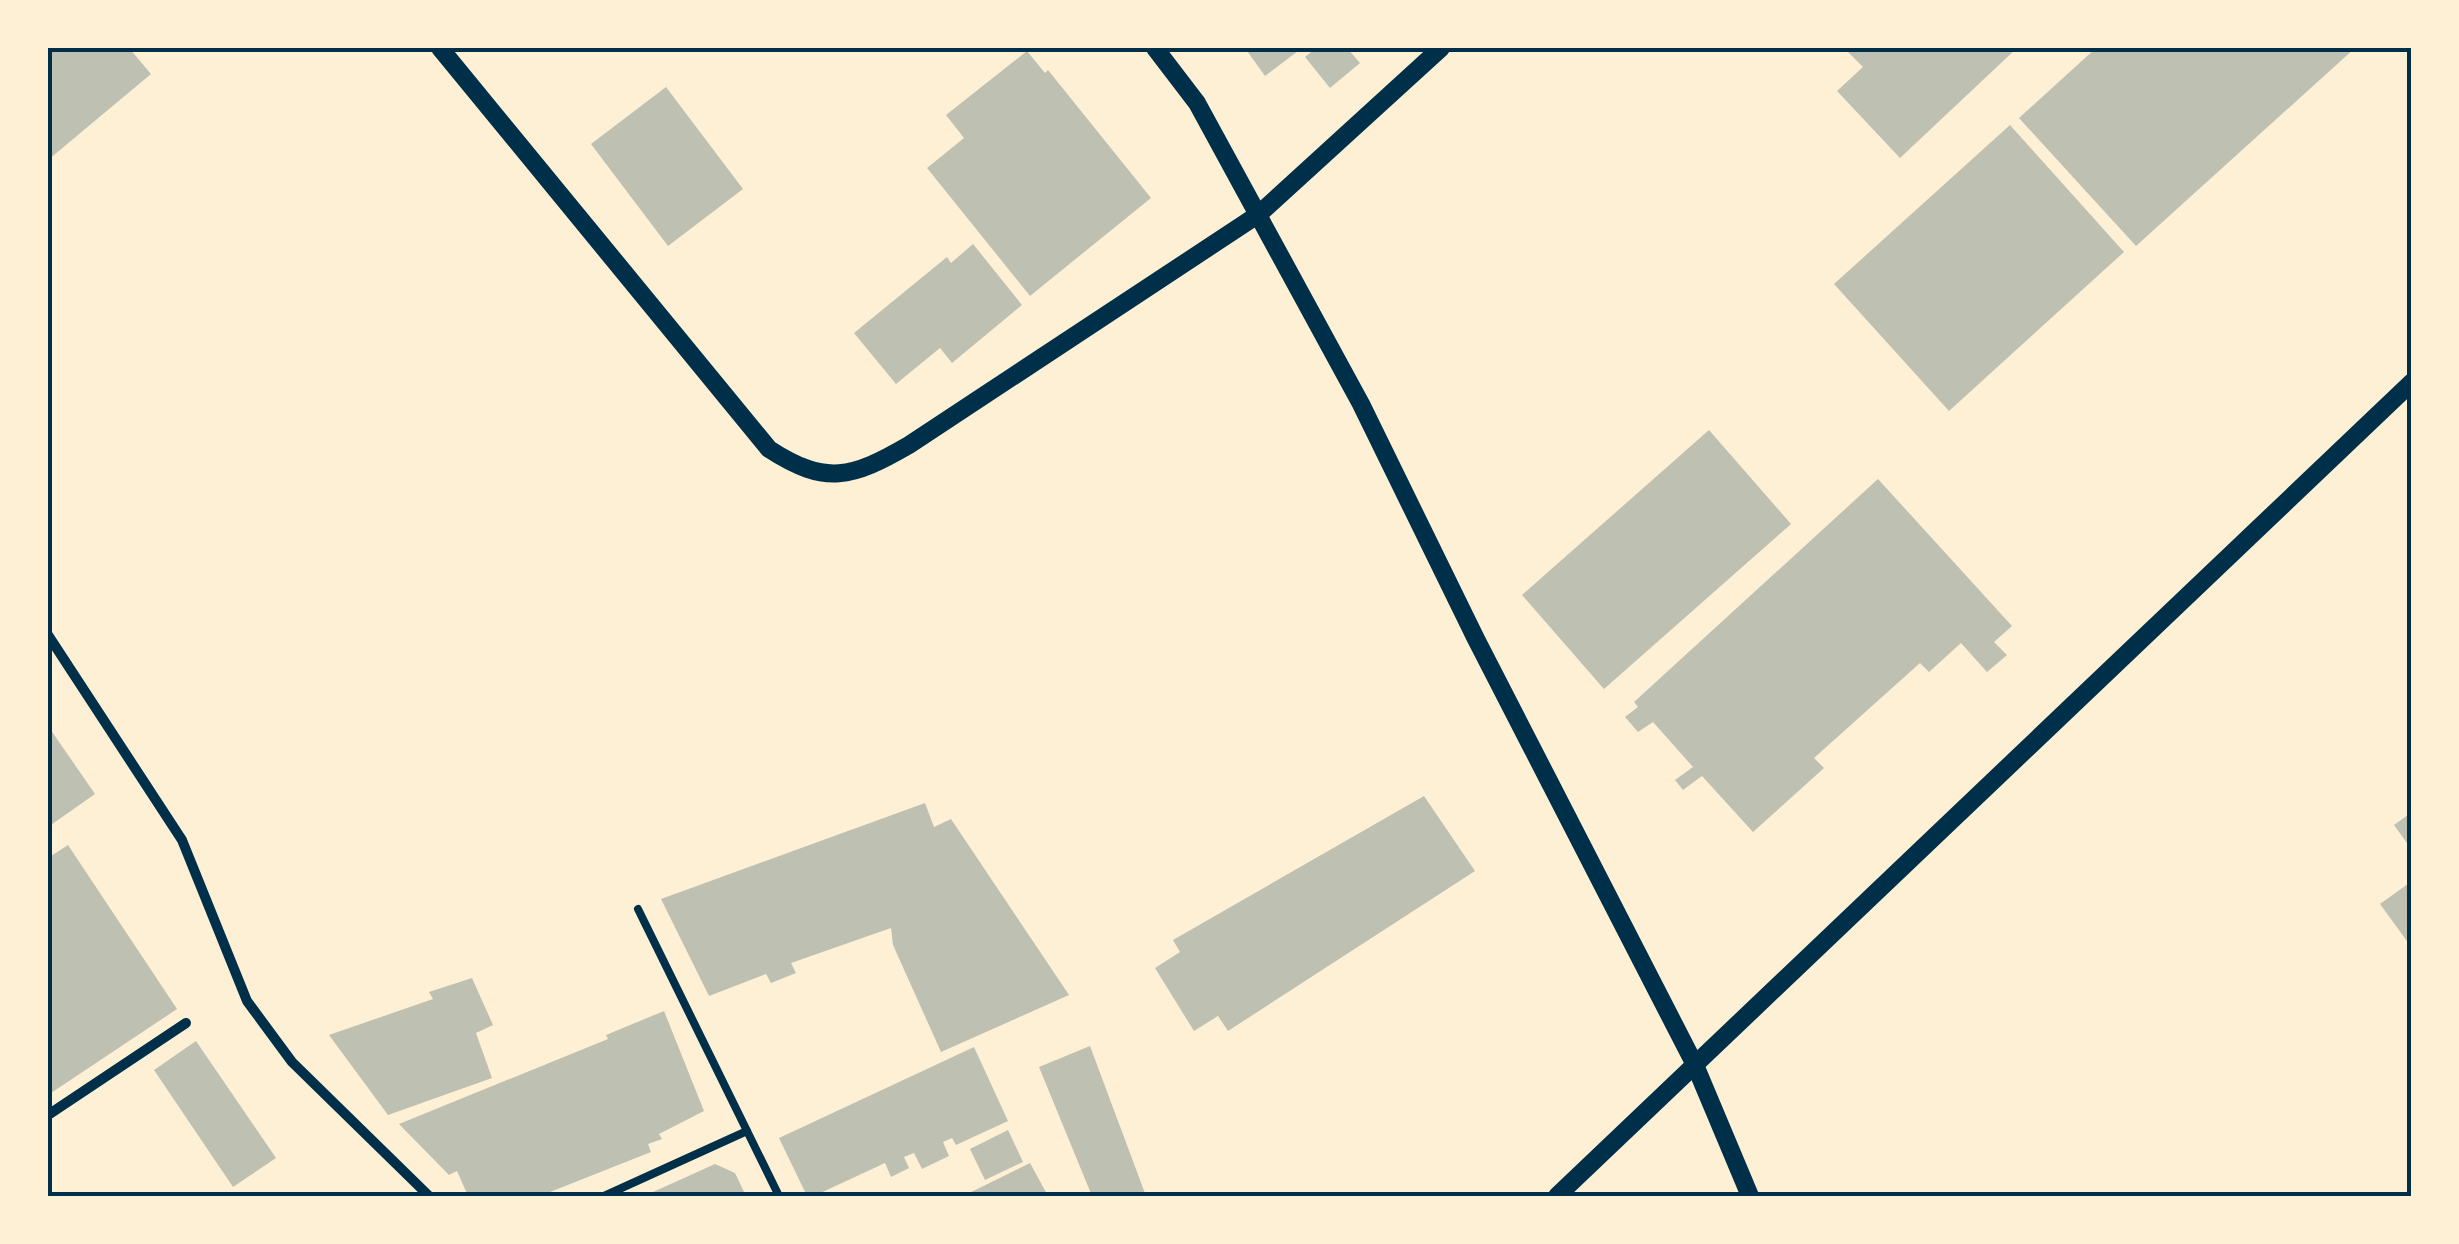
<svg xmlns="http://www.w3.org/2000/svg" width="2459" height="1244" font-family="Cabin,sans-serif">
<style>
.building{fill:#bec0b2}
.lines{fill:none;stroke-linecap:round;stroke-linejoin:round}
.service{stroke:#003049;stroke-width:8}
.minor{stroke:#003049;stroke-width:10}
.tertiary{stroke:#003049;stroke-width:18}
.neatline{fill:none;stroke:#003049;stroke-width:4}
</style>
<rect width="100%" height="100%" fill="#fdf0d5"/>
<g class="building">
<path d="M 48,48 L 129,48 L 151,74 L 48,160 Z"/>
<path d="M 1245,48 L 1295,48 L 1298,51 L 1265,76 Z"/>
<path d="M 1316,48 L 1347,48 L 1360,63 L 1330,88 L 1305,57 Z"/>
<path d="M 1844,48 L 2017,48 L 1900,158 L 1837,91 L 1863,67 Z"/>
<path d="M 2096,48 L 2355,48 L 2136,246 L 2019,118 Z"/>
<path d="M 1027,51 L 1045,73 L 1048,70 L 1151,198 L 1030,296 L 927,168 L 964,138 L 946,115 Z"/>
<path d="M 666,87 L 743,189 L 668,246 L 591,144 Z"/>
<path d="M 2010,125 L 2124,252 L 1949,411 L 1834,284 Z"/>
<path d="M 973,244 L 1022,305 L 952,363 L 940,348 L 896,384 L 854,333 L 947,257 L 951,263 Z"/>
<path d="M 1709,430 L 1791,524 L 1604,689 L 1522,595 Z"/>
<path d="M 1878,479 L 2012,626 L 1994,642 L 2007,655 L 1987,672 L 1961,643 L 1929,672 L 1920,663 L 1814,758 L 1824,768 L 1753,832 L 1702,776 L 1683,790 L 1675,780 L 1693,767 L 1653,722 L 1638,732 L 1625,717 L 1638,707 L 1634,702 Z"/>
<path d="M 48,726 L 95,794 L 48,827 Z"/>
<path d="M 1424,796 L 1475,871 L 1228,1031 L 1218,1016 L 1194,1031 L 1155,968 L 1180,952 L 1173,940 Z"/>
<path d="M 925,803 L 934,827 L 951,819 L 1069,995 L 941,1052 L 893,945 L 891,928 L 791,963 L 796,973 L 771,983 L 766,974 L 709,996 L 661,899 Z"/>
<path d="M 2412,812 L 2412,850 L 2394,825 Z"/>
<path d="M 68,845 L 177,1009 L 48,1095 L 48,858 Z"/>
<path d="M 2412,881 L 2412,948 L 2380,904 Z"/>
<path d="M 472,978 L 493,1025 L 476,1033 L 492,1078 L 388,1115 L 329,1035 L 433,999 L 429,992 Z"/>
<path d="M 664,1011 L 704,1111 L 659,1134 L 662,1139 L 648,1144 L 651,1152 L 540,1196 L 468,1196 L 457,1171 L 449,1175 L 399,1124 L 608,1039 L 606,1035 Z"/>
<path d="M 196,1041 L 276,1158 L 233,1187 L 154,1070 Z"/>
<path d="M 1090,1046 L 1146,1196 L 1092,1196 L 1039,1067 Z"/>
<path d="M 974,1047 L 1008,1121 L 956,1145 L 952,1138 L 943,1142 L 949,1156 L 922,1169 L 914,1153 L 904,1157 L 909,1168 L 891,1177 L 885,1163 L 814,1196 L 807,1196 L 779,1138 Z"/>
<path d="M 1008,1130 L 1023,1162 L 985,1180 L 970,1149 Z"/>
<path d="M 1030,1163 L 1048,1196 L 963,1196 Z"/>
<path d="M 715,1164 L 735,1173 L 746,1196 L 644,1196 Z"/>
</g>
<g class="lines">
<g class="service">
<path d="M 638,909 L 779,1196"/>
<path d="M 604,1196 L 747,1131"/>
</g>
<g class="minor">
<path d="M 48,635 L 182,840 L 247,1001 L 292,1062 L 429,1196"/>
<path d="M 48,1115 L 186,1023"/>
</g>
<g class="tertiary">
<path d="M 440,48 L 769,449 C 826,486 852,478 909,445 L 1259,214 L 1441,48"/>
<path d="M 1155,48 L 1197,103 L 1361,404 L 1476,639 L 1695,1065 L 1750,1196"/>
<path d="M 1557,1196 L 2412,382"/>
</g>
</g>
<rect width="2459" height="1244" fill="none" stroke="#fdf0d5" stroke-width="100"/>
<rect x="50" y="50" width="2359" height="1144" class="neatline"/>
</svg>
